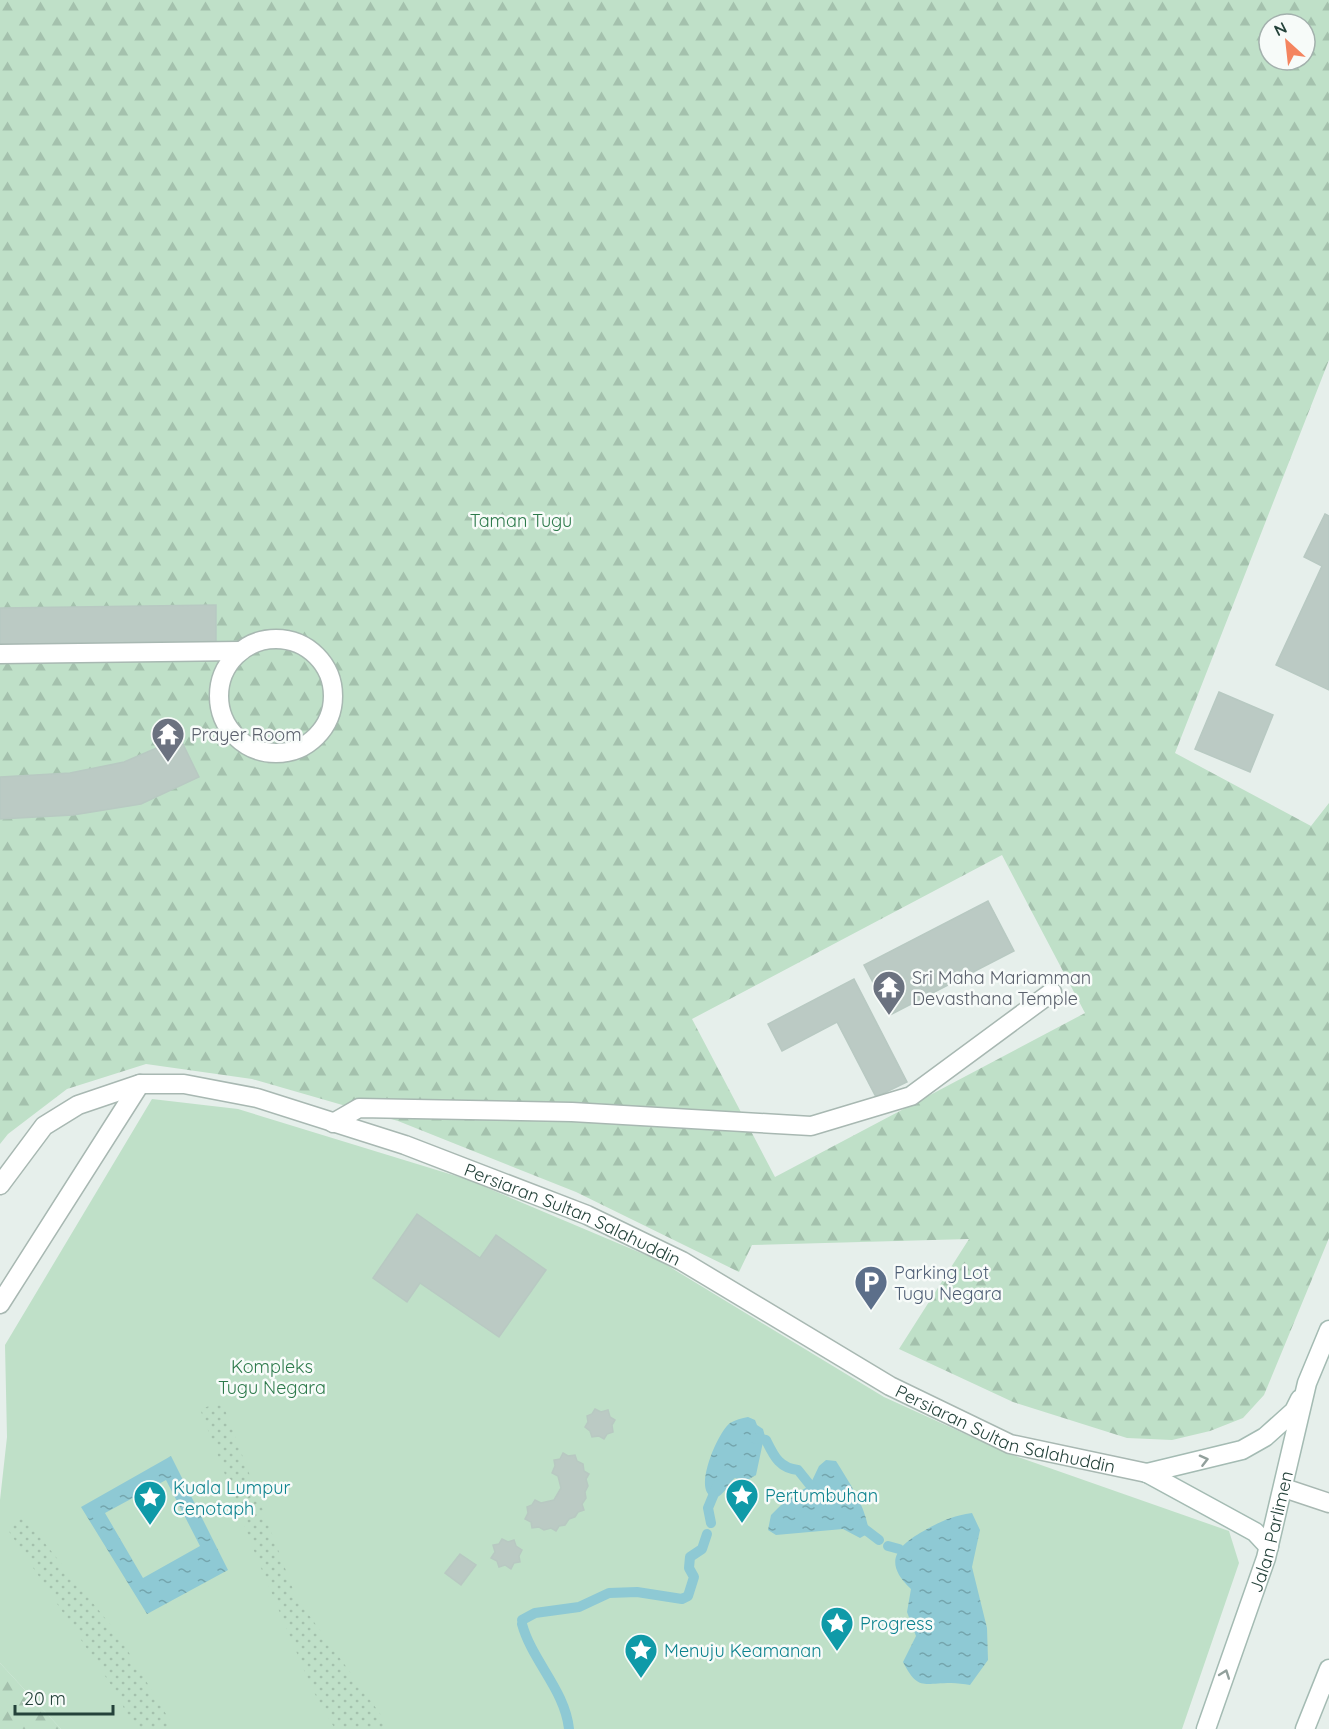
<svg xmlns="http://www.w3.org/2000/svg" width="1329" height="1729" font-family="Quicksand,sans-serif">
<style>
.forest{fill:url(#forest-firs);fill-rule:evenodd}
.park{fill:#bfe0c8}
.garden{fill:url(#garden-dots)}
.water{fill:url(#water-ripples);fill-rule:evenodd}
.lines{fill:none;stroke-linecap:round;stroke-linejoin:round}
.stream{stroke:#8ec9d4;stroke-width:10}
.building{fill:#bbcac4;stroke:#b8c9c2;stroke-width:1.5}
.lane-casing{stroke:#a8b8b2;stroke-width:21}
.street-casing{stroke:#a8b8b2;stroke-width:21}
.secondary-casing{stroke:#a4bbb3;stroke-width:21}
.lane{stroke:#fff;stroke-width:18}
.street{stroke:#fff;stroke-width:18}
.secondary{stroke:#fff;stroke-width:18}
.oneway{stroke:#92a09c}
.labels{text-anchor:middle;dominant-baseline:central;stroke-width:5;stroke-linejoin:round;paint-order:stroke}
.park-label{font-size:18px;fill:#2d7a4b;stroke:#f7fbf9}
.worship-label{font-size:18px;fill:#5b616d;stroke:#f7fbf9;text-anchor:start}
.street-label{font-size:18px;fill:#24423a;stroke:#f7fbf9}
.service-label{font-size:18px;fill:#4e5e75;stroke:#f7fbf9;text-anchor:start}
.culture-label{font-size:18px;fill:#0d838f;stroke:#f7fbf9;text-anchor:start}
</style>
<defs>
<pattern id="forest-firs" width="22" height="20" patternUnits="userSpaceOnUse" patternTransform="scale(1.5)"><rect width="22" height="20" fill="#bfe0c8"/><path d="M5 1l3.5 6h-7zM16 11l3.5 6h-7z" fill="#a4c1ad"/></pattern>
<pattern id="garden-dots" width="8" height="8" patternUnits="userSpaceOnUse" patternTransform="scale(1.5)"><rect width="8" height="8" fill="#bfe0c8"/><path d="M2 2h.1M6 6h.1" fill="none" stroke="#a4c1ad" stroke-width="1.8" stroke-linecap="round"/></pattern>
<pattern id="water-ripples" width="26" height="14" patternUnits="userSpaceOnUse" patternTransform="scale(1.5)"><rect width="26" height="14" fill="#8ec9d4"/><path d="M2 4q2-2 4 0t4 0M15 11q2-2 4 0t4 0" fill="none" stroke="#74a5ad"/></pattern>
</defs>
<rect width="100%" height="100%" fill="#e6efeb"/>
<g class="forest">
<path d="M 0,0 L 1329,0 L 1329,360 L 1175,753 L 1311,826 L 1329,803 L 1329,1238 L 1264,1395 L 1243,1418 L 1210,1431 L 1172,1440 L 1127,1438 L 1013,1402 L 899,1349 L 969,1239 L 752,1245 L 739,1272 L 576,1192 L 398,1121 L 252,1079 L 146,1064 L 67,1089 L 8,1134 L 0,1144 ZM 1269,24 L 1305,24 L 1305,60 L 1269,60 ZM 1002,855 L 1085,1013 L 775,1177 L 692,1019 Z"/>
<path d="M 0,1663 L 61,1729 L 0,1729 Z"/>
</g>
<path class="park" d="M 152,1099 L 238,1109 L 466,1179 L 660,1261 L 884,1397 L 1007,1453 L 1229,1531 L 1239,1563 L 1182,1729 L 61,1729 L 0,1663 L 0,1500 L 7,1437 L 5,1345 Z"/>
<g class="garden">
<path d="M 222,1402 L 296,1597 L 391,1729 L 335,1729 L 312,1689 L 256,1556 L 200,1409 Z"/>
<path d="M 23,1516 L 117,1633 L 175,1729 L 133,1729 L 119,1697 L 8,1530 Z"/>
</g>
<g class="water">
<path d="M 748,1417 L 755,1420 L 757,1425 L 763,1429 L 766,1440 L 763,1442 L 756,1475 L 746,1481 L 735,1478 C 728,1483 724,1497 715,1497 C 690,1496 718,1431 730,1423 C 735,1420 742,1418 748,1417 Z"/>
<path d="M 171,1456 L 228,1570 L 147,1614 L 81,1507 ZM 166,1480 L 200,1546 L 143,1578 L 105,1513 Z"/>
<path d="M 826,1460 L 836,1461 C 850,1484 866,1506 869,1533 L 860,1538 L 843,1529 L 776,1535 L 768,1530 L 771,1515 L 783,1503 L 810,1485 L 819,1466 Z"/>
<path d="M 972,1513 L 980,1530 L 972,1567 L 987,1628 L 988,1660 L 970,1685 C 964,1684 957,1683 951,1683 C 923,1683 918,1691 903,1662 L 916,1636 L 907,1612 L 911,1589 C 881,1561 898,1545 927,1529 C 944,1520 952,1516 972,1513 Z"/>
</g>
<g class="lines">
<g class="stream">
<path d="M 754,1438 L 766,1440 C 774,1456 779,1468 798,1470 L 810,1485 L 820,1494"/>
<path d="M 711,1523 L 708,1508 L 718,1484"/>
<path d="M 858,1524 L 879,1540"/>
<path d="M 888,1546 L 899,1549"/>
<path d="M 522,1620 L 535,1613 L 579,1607 L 609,1593 L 637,1592 L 682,1599 L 688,1596 L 694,1577 L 689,1568 L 690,1557 L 702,1549 L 707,1534"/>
<path d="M 522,1624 C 532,1661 565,1690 569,1729"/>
</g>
</g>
<g class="building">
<path d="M 1325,514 L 1329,516 L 1329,690 L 1276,665 L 1322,566 L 1304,557 Z"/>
<path d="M 216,605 L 216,644 L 0,647 L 0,608 Z"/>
<path d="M 1219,692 L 1273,715 L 1250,772 L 1195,749 Z"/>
<path d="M 180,738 L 199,777 L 141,804 L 73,815 L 0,819 L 0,777 L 70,773 L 124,762 Z"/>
<path d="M 988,901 L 1014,951 L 890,1015 L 864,965 Z"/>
<path d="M 854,979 L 907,1082 L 876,1097 L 837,1022 L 782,1051 L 768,1024 Z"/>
<path d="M 417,1214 L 480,1258 L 496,1235 L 546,1270 L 499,1337 L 420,1283 L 407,1302 L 373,1278 Z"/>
<path d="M 595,1409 L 601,1412 L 608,1410 L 610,1417 L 615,1420 L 612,1425 L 613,1432 L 607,1434 L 604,1439 L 599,1436 L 592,1437 L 590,1431 L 585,1427 L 588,1422 L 587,1416 L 592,1414 Z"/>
<path d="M 563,1453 L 568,1456 L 575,1455 L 577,1461 L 583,1464 L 584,1471 L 589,1474 L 586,1479 L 588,1486 L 585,1492 L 586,1498 L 582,1504 L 584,1510 L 578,1512 L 575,1517 L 569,1519 L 565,1525 L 559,1526 L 556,1531 L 551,1528 L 544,1530 L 539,1527 L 532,1528 L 531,1522 L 525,1519 L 528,1513 L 527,1507 L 532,1505 L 535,1500 L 541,1503 L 554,1500 L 561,1488 L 558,1476 L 552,1473 L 555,1466 L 554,1460 L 560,1459 Z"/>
<path d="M 502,1539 L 508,1542 L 514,1540 L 516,1546 L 522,1550 L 519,1556 L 520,1562 L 514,1563 L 511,1569 L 505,1565 L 499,1567 L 497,1561 L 491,1558 L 495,1552 L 493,1545 L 499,1544 Z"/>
<path d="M 460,1554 L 476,1565 L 461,1585 L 445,1573 Z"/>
</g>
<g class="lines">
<defs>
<g id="lane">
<circle cx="276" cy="696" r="57"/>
<path d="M 0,654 L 241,651"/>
<path d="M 333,1123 L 359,1108 L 572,1112 L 811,1126 L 911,1096 L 1052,992"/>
<path d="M 0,1304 L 140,1084"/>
</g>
<g id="street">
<path id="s1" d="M 0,1185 L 44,1126 L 78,1105 L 140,1084 L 184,1084 L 257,1098 L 405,1145 L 587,1215 L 682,1261 L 890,1386 L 1010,1444 L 1147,1473"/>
<path d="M 1284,1488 L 1329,1503"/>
</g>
<g id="secondary">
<path d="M 1147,1473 L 1242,1450 L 1265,1437 L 1294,1411 L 1300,1399"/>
<path d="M 1147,1473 L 1255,1532 L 1269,1547"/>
<path id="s2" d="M 1206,1729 L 1266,1558 L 1307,1383 L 1329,1330"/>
<path d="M 1305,1729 L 1329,1669"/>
</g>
</defs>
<use href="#lane" class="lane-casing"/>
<use href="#street" class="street-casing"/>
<use href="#secondary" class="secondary-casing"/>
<use href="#lane" class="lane"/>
<use href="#street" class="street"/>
<use href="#secondary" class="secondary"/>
</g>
<defs><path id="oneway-chevron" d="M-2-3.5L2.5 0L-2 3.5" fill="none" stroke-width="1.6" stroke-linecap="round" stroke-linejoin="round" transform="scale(1.5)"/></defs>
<g class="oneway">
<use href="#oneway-chevron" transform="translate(1204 1460) rotate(-14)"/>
<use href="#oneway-chevron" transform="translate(1225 1674) rotate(-70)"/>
</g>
<defs>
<symbol id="temple-pin" viewBox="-11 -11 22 30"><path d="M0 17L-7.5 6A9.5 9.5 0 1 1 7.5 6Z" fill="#6b7280" stroke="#f7fbf9"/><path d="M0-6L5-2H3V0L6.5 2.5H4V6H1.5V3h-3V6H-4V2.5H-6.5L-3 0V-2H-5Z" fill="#fff"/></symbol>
<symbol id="parking-pin" viewBox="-11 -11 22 30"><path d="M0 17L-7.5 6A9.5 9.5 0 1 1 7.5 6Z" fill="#5c6f8a" stroke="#f7fbf9"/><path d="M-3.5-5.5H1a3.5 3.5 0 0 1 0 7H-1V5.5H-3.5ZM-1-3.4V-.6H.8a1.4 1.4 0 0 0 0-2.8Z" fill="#fff"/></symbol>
<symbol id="sight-pin" viewBox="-11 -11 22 30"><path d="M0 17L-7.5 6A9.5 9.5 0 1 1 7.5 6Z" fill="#0f9aa8" stroke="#f7fbf9"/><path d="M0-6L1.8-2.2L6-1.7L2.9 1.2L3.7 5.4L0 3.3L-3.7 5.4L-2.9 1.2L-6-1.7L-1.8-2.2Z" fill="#fff"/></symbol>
</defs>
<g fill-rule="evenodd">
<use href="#temple-pin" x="149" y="715" width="38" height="52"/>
<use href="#temple-pin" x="870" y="968" width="38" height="52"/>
<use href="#parking-pin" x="852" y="1263" width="38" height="52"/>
<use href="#sight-pin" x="723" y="1476" width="38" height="52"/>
<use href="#sight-pin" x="131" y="1478" width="38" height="52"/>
<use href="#sight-pin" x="818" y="1604" width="38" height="52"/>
<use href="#sight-pin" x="622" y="1631" width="38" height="52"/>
</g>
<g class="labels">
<g class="park-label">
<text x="521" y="520">Taman Tugu</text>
<text x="272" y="1366">Kompleks<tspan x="272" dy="21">Tugu Negara</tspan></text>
</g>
<g class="worship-label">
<text x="191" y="734">Prayer Room</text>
<text x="912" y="977">Sri Maha Mariamman<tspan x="912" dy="21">Devasthana Temple</tspan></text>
</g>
<g class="street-label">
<text stroke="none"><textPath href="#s1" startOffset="634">Persiaran Sultan Salahuddin</textPath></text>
<text stroke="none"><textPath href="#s1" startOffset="1120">Persiaran Sultan Salahuddin</textPath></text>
<text stroke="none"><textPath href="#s2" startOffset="208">Jalan Parlimen</textPath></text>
</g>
<g class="service-label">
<text x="894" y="1272">Parking Lot<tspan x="894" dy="21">Tugu Negara</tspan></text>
</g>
<g class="culture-label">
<text x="173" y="1487">Kuala Lumpur<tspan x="173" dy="21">Cenotaph</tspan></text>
<text x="765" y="1495">Pertumbuhan</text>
<text x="860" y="1623">Progress</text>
<text x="664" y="1650">Menuju Keamanan</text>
</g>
</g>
<g transform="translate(1287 42) rotate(333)"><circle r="28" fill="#f7fbf9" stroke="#a3b1ad" stroke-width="1.5"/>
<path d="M0-4.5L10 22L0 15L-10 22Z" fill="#f4845f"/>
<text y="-9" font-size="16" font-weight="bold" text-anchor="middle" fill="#24423a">N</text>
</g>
<path d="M15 1705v9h98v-9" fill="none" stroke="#24423a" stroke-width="3"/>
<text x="24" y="1705" font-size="18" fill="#24423a" stroke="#f7fbf9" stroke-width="4.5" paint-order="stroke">20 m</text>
</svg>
